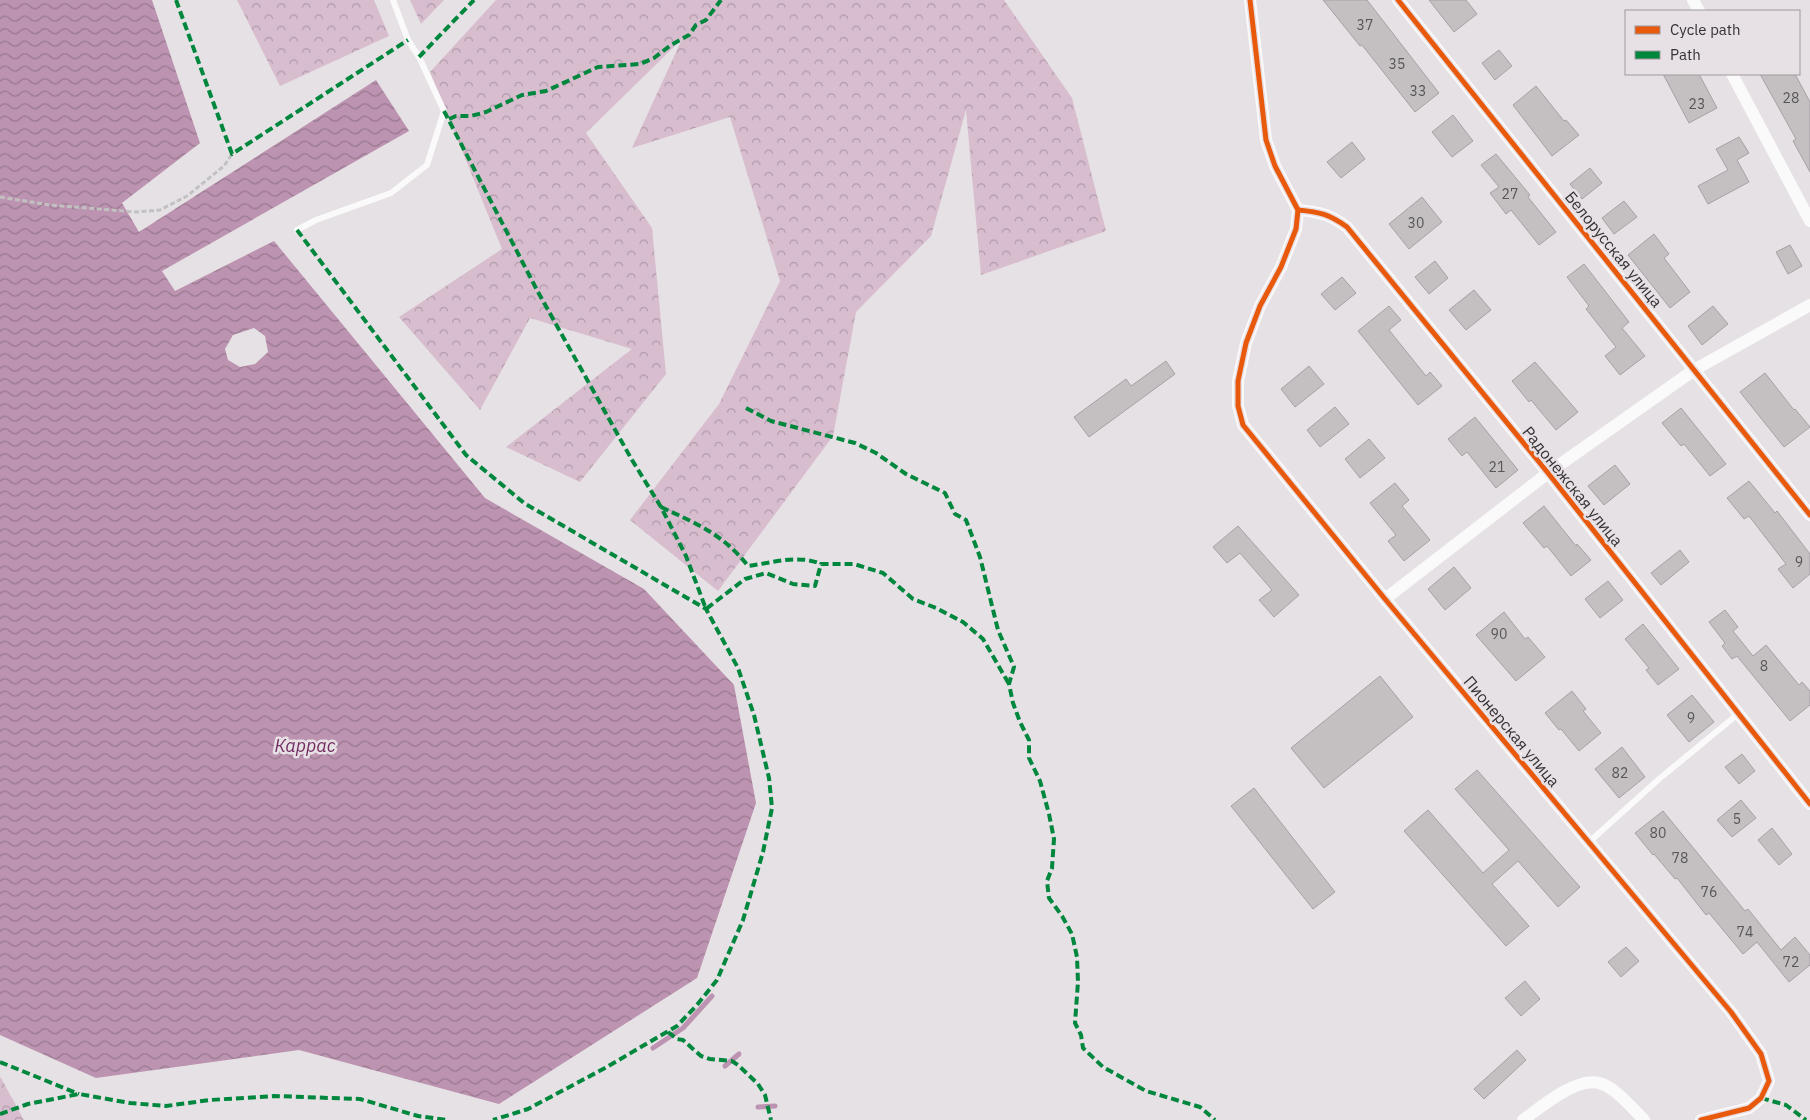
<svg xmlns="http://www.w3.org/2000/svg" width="1810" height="1120" font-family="'IBM Plex Sans',sans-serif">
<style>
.forest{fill:url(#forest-crowns)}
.water{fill:url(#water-waves);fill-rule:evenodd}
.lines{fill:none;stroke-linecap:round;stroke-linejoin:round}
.stream{stroke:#bc93b0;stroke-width:5}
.building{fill:#c4c0c2;stroke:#a5a1a4}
.path{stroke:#c2c1c2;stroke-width:3;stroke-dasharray:5 2.5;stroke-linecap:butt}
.lane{stroke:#fbfafb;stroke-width:6}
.street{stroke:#fbfafb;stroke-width:12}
.quiet{stroke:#00873e;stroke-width:4;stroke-dasharray:8 4;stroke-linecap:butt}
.cycleway-casing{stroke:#e7e0e5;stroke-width:8}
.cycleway{stroke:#e8590c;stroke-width:5}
.labels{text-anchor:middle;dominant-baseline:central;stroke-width:5;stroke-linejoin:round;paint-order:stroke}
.number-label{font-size:14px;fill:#575556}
.street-label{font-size:16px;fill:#333132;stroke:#e7e0e5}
.water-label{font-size:18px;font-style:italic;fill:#712b60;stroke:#e7e0e5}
</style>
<defs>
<pattern id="forest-crowns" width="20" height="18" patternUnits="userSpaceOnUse" patternTransform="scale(1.25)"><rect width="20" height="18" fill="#d8bdcf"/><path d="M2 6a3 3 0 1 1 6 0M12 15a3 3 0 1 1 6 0" fill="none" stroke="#b09aa9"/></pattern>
<pattern id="water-waves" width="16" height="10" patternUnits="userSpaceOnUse" patternTransform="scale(1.25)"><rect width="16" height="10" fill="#bc93b0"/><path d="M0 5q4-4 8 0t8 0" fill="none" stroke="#997990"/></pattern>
</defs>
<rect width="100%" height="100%" fill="#e6e1e4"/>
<g class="forest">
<path d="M 237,0 L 374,0 L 389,36 L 280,86 Z"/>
<path d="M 410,0 L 444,0 L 421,24 Z"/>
<path d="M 496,0 L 1004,0 L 1072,98 L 1106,231 L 981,275 L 966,110 L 931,236 L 856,312 L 833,436 L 718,591 L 630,520 L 719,404 L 780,281 L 730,117 L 632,148 L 682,39 L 586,133 L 652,228 L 666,374 L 580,482 L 506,447 L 632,349 L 530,318 L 480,410 L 399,317 L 502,249 L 430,72 Z"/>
<path d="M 0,1077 L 1,1078 L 24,1120 L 0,1120 Z"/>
</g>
<path class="water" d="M 0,0 L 152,0 L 200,143 L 122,203 L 139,232 L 376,80 L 409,131 L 162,271 L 175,291 L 274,241 L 485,498 L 644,589 L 734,685 L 756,803 L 697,978 L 499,1104 L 299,1050 L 96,1078 L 0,1035 ZM 254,328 L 265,336 L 268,352 L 255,364 L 240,367 L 228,360 L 225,349 L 233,335 Z"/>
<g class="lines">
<g class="stream">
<path d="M 653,1048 L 683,1028 L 712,996"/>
<path d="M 725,1066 L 739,1054"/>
<path d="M 758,1107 L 775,1106"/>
</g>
</g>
<g class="building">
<path d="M 1323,0 L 1367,0 L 1439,93 L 1415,112 L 1362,45 L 1360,46 Z"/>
<path d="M 1429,0 L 1466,0 L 1477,14 L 1454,32 Z"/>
<path d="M 1499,50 L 1512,66 L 1495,80 L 1482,63 Z"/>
<path d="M 1663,74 L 1699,74 L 1717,108 L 1689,123 Z"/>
<path d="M 1760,74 L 1795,74 L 1810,102 L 1810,172 L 1793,141 L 1796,139 Z"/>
<path d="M 1536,86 L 1564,121 L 1566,120 L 1579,135 L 1552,156 L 1513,105 Z"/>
<path d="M 1453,115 L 1473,141 L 1452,157 L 1432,132 Z"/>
<path d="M 1739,137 L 1749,153 L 1737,160 L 1749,182 L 1708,204 L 1698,186 L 1728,170 L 1716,149 Z"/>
<path d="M 1352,142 L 1365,159 L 1341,178 L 1327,162 Z"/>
<path d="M 1496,154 L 1530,195 L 1528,197 L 1556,232 L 1539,245 L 1511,210 L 1506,214 L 1490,193 L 1499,187 L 1481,165 Z"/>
<path d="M 1590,168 L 1602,183 L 1582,199 L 1570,184 Z"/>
<path d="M 1422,197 L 1442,222 L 1409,249 L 1389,224 Z"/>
<path d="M 1624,201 L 1637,217 L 1614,234 L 1602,218 Z"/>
<path d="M 1654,234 L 1669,254 L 1664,258 L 1690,292 L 1670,308 L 1628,255 Z"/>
<path d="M 1790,245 L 1802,266 L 1788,274 L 1776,252 Z"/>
<path d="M 1435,261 L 1448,278 L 1429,294 L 1415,277 Z"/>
<path d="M 1584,264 L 1629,322 L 1622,328 L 1645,356 L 1620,375 L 1605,356 L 1616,347 L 1586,309 L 1589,306 L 1567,277 Z"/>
<path d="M 1342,277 L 1356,293 L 1335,310 L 1321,294 Z"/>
<path d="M 1474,290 L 1491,310 L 1466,330 L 1449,310 Z"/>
<path d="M 1389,306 L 1401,320 L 1389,330 L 1426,376 L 1430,372 L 1442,386 L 1418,405 L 1358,331 Z"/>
<path d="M 1713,306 L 1728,324 L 1702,345 L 1688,326 Z"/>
<path d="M 1166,361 L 1175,374 L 1089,437 L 1074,417 L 1126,379 L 1131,386 Z"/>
<path d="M 1535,362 L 1578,412 L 1556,430 L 1531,400 L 1529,402 L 1512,381 Z"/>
<path d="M 1309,366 L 1324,384 L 1295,407 L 1281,389 Z"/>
<path d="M 1765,373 L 1794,410 L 1795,409 L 1810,427 L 1784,447 L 1740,392 Z"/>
<path d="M 1335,407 L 1349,424 L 1320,447 L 1307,430 Z"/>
<path d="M 1681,408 L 1726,464 L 1710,476 L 1684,444 L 1681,446 L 1662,423 Z"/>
<path d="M 1475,417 L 1518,470 L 1496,488 L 1467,452 L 1462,456 L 1448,439 Z"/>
<path d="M 1369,439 L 1385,458 L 1360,478 L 1345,459 Z"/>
<path d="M 1615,465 L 1630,484 L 1604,505 L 1588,486 Z"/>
<path d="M 1749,481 L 1775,513 L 1777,511 L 1810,554 L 1810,574 L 1793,588 L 1778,569 L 1786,564 L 1749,516 L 1744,519 L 1727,498 Z"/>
<path d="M 1395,483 L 1409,500 L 1402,506 L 1430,540 L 1404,561 L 1388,541 L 1396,535 L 1370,503 Z"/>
<path d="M 1544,506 L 1576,546 L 1577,544 L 1591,560 L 1571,576 L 1547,546 L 1544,548 L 1523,523 Z"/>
<path d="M 1238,526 L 1299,595 L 1274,617 L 1259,600 L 1272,590 L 1240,553 L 1227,563 L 1213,547 Z"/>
<path d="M 1680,550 L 1689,562 L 1661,585 L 1651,573 Z"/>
<path d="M 1454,567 L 1471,588 L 1445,610 L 1428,589 Z"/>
<path d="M 1608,581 L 1623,600 L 1600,618 L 1585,599 Z"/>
<path d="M 1725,610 L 1738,627 L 1733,631 L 1753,656 L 1766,645 L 1799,685 L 1802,682 L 1810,691 L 1810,705 L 1790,721 L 1737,656 L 1732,659 L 1722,646 L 1725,643 L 1709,622 Z"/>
<path d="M 1504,612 L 1525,639 L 1528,637 L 1545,657 L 1516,681 L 1476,635 Z"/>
<path d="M 1643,624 L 1679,669 L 1658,685 L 1646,670 L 1649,668 L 1625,639 Z"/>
<path d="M 1380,676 L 1413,717 L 1324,788 L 1291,748 Z"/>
<path d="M 1572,691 L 1586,709 L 1583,711 L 1601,733 L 1579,751 L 1561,729 L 1559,730 L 1545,713 Z"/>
<path d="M 1692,695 L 1714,722 L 1689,742 L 1667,715 Z"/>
<path d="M 1622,747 L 1645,777 L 1619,798 L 1595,769 Z"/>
<path d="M 1742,754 L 1755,771 L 1739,784 L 1725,767 Z"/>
<path d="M 1477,770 L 1580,887 L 1558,907 L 1518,861 L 1492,884 L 1529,926 L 1506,946 L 1404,831 L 1428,810 L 1483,873 L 1509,850 L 1455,789 Z"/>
<path d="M 1254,788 L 1335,892 L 1313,909 L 1231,806 Z"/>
<path d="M 1741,800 L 1756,818 L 1732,837 L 1717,820 Z"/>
<path d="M 1663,811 L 1745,911 L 1748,909 L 1781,950 L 1795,937 L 1810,955 L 1810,965 L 1789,982 L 1757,942 L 1743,954 L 1709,913 L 1706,915 L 1677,878 L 1675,879 L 1654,854 L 1653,855 L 1635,833 Z"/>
<path d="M 1772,828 L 1792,854 L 1779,865 L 1758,840 Z"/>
<path d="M 1626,947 L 1639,961 L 1621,977 L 1608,962 Z"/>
<path d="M 1525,981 L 1540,999 L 1521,1016 L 1505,998 Z"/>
<path d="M 1517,1050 L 1526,1060 L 1484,1099 L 1474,1089 Z"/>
</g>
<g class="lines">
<path class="path" d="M 0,197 L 50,205 L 136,212 L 160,210 L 187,196 L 224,166 L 232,154"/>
<g class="lane">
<path d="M 297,230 L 316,220 L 391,193 L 427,165 L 444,111 L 419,57 L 408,40 L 393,0"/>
<path d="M 1588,843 L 1659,779 L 1738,714"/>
</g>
<g class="street">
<path d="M 1250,0 L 1266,140 L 1275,166 L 1298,210 L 1296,229 L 1281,267 L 1260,306 L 1246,343 L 1238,381 L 1238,406 L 1243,425 L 1385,599 L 1731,1012 L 1761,1054 L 1769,1081 L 1761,1098 L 1749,1108 L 1701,1120"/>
<path d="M 1398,0 L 1810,515"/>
<path d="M 1693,0 L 1699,11"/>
<path d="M 1732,74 L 1810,221"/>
<path d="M 1298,210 C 1320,212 1329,214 1347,227 L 1548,473 L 1810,804"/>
<path d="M 1385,599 L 1548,473 L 1694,370 L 1810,305"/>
<path d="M 1523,1120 C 1541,1107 1576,1077 1599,1083 C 1614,1086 1633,1109 1644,1120"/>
</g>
<g class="quiet">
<path d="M 176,0 L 232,154 L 408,40"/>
<path d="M 419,57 L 474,0"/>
<path d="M 444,111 L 538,292 L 632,460 L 661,507 L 686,556 L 706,609 L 745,579 L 766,573 L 793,584 L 815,586 L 821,564 L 854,564 L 883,573 L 913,599 L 936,608 L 963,622 L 983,639 L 1009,684"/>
<path d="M 449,119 L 456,116 L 471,116 L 486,112 L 522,95 L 546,91 L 598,67 L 640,64 L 654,58 L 671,45 L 689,35 L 696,25 L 706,20 L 721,0"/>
<path d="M 297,230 L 466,455 L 524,503 L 706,609 L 738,668 L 754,715 L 769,778 L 772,808 L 763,852 L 743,920 L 717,980 L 697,1005 L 677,1026 L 605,1068 L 528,1109 L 493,1120"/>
<path d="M 746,408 L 771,421 L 855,443 L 876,453 L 906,474 L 945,493 L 955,514 L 966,520 L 980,557 L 998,630 L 1014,667 L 1009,684 L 1013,703 L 1020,722 L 1029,740 L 1029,758 L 1040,781 L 1049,814 L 1054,839 L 1052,868 L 1047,881 L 1049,898 L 1062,916 L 1072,934 L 1077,957 L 1078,982 L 1075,1023 L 1081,1035 L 1083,1048 L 1103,1067 L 1146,1091 L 1200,1107 L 1215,1120"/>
<path d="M 661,507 C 697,524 723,534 748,566 C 772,563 798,554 821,564"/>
<path d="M 668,1032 L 677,1039 L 683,1040 L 701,1056 L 710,1059 L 732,1061 L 738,1065 L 758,1084 L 765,1095 L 771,1120"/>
<path d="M 0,1062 L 79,1094"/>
<path d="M 1761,1098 L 1786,1105 L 1806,1120"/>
<path d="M 0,1114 L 28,1104 L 79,1094 L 130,1103 L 166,1106 L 210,1100 L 274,1096 L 360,1099 L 418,1116 L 447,1120"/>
</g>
<defs>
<g id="cycleway">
<path d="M 1250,0 L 1266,140 L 1275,166 L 1298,210 L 1296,229 L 1281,267 L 1260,306 L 1246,343 L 1238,381 L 1238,406 L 1243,425 L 1385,599 L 1731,1012 L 1761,1054 L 1769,1081 L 1761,1098 L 1749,1108 L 1701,1120"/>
<path d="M 1398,0 L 1810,515"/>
<path d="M 1298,210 C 1320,212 1329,214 1347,227 L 1548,473 L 1810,804"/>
</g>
</defs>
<use href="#cycleway" class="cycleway-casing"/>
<use href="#cycleway" class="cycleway"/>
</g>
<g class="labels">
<g class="number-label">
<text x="1365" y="25">37</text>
<text x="1397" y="64">35</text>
<text x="1418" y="91">33</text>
<text x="1791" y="98">28</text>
<text x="1697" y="104">23</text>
<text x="1510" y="194">27</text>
<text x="1416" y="223">30</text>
<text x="1497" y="467">21</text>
<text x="1799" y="562">9</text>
<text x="1499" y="634">90</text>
<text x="1764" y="666">8</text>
<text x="1691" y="718">9</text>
<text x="1620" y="773">82</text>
<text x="1737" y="819">5</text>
<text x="1658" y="833">80</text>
<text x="1680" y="858">78</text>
<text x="1709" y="892">76</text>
<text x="1745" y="932">74</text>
<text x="1791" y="962">72</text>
</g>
<g class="street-label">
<text transform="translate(1614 249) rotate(51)">Белорусская улица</text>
<text transform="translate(1573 486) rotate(51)">Радонежская улица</text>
<text transform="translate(1512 731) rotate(50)">Пионерская улица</text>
</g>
<g class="water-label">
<text x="305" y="745">Каррас</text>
</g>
</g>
<rect x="1625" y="10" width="175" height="65" fill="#e7e0e5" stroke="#9f9a9d"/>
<rect x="1635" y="26" width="25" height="8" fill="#e8590c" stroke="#9f9a9d"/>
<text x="1670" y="35" font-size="15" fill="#333132">Cycle path</text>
<rect x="1635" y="51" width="25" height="8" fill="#00873e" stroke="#9f9a9d"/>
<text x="1670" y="60" font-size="15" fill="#333132">Path</text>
</svg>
